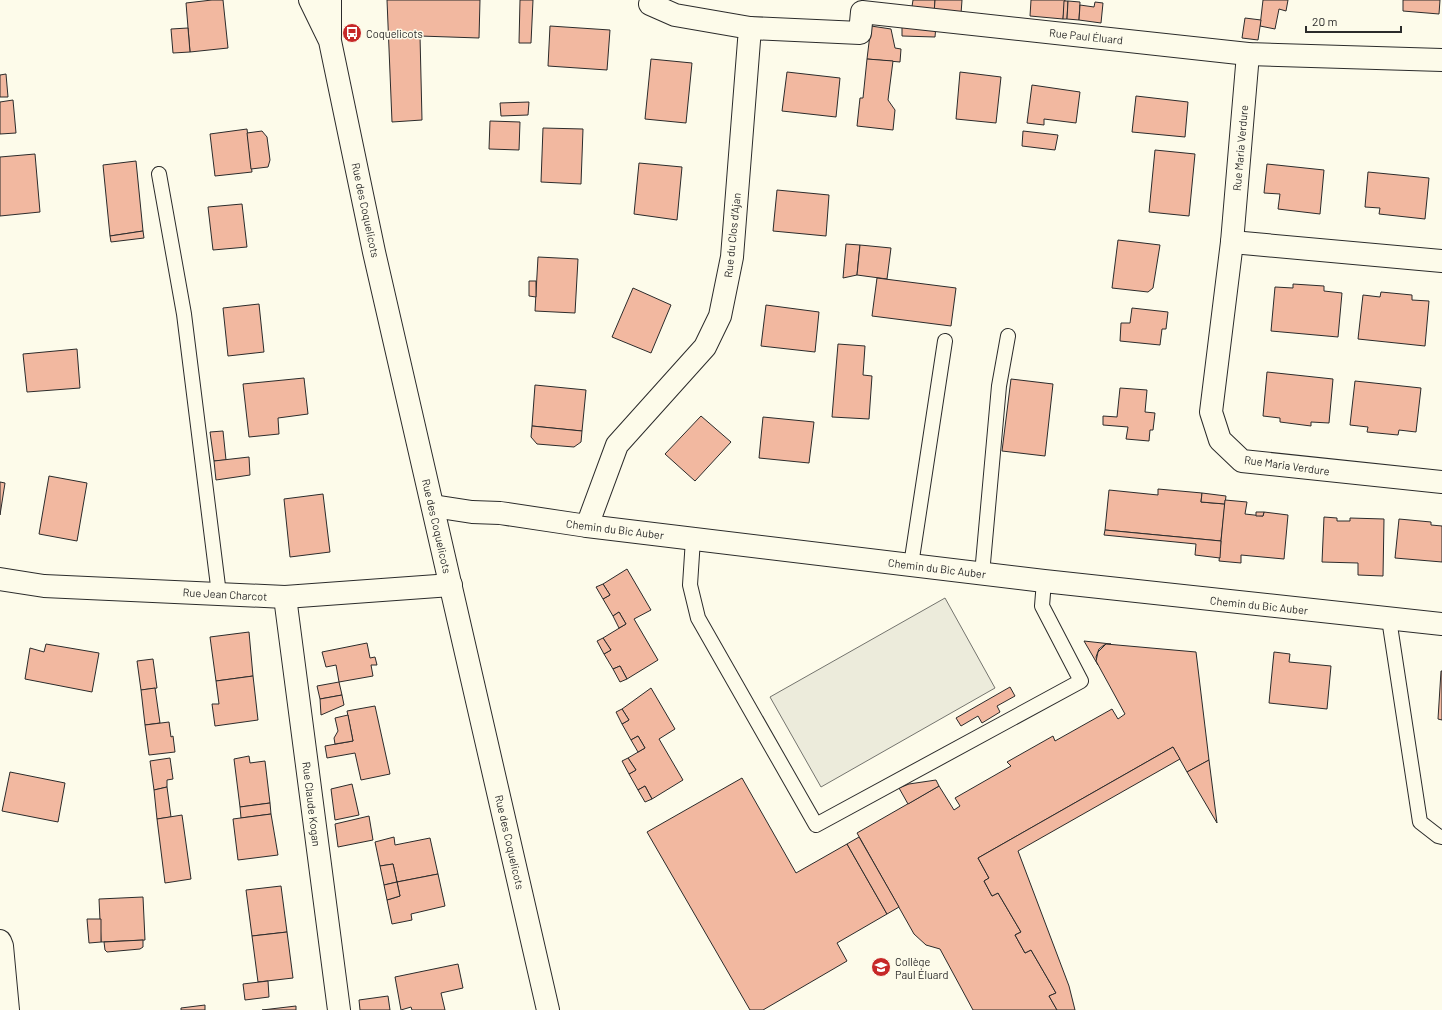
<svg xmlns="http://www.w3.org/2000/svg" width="1442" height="1010" font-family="Barlow,sans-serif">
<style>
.green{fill:#ecebdb;stroke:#74746e}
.building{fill:#f2b8a0;stroke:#2b2b2b}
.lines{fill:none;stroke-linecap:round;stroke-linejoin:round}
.service-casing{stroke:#2b2b2b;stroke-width:16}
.minor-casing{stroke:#2b2b2b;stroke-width:24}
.secondary-casing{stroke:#2b2b2b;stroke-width:24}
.service{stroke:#fdfbea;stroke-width:14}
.minor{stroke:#fdfbea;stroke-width:22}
.secondary{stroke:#fdfbea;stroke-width:22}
.labels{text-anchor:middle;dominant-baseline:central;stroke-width:3;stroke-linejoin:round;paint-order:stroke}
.poi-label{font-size:11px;fill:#2b2b2b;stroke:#fdfbea;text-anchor:start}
.street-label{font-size:11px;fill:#2b2b2b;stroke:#fdfbea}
</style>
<rect width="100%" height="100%" fill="#fdfbea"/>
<path class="green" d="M 945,598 L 995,688 L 821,787 L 770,697 Z"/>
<g class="building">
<path d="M 212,0 L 223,0 L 228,48 L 190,52 L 186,3 Z"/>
<path d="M 387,0 L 480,0 L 479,38 L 420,36 L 422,120 L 392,122 Z"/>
<path d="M 520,0 L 533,0 L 531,43 L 519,43 Z"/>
<path d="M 913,0 L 935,0 L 934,14 L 911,13 Z"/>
<path d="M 935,0 L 962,0 L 961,14 L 934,14 Z"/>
<path d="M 1031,0 L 1065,0 L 1063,19 L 1030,16 Z"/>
<path d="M 1263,0 L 1288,0 L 1286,11 L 1279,9 L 1275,29 L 1260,26 Z"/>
<path d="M 1403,0 L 1440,0 L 1439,14 L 1403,11 Z"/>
<path d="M 1064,1 L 1068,1 L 1067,19 L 1063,19 Z"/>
<path d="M 1068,1 L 1080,2 L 1079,20 L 1067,19 Z"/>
<path d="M 1095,2 L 1103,3 L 1101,23 L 1079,20 L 1080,5 L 1094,7 Z"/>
<path d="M 1245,18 L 1261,20 L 1258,40 L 1242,38 Z"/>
<path d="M 902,25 L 936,25 L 935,37 L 902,36 Z"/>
<path d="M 550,26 L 610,30 L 607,70 L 548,66 Z"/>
<path d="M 871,26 L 891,29 L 895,48 L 901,49 L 900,62 L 867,59 Z"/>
<path d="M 188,28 L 190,52 L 173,53 L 171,29 Z"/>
<path d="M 651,59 L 692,63 L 686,123 L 645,119 Z"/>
<path d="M 867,59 L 893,61 L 888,100 L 895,110 L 893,130 L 857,126 L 860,98 L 863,98 Z"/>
<path d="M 787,72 L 840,78 L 836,117 L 782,111 Z"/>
<path d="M 960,72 L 1001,77 L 996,123 L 956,119 Z"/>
<path d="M 6,74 L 8,97 L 0,97 L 0,75 Z"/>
<path d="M 1032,85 L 1080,92 L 1076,123 L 1044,119 L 1044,125 L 1027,123 Z"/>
<path d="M 1136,96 L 1188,102 L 1185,137 L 1132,132 Z"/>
<path d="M 13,100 L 16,133 L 0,134 L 0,102 Z"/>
<path d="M 529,102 L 528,115 L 501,116 L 500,103 Z"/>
<path d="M 490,121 L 520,122 L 519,150 L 489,149 Z"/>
<path d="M 543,128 L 583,129 L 581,184 L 541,182 Z"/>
<path d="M 247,129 L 252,172 L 215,176 L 210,134 Z"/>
<path d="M 262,131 L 267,137 L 270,160 L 268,167 L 251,169 L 247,133 Z"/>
<path d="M 1023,131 L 1058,135 L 1055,150 L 1022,146 Z"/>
<path d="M 1155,150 L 1195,154 L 1189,216 L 1149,212 Z"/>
<path d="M 35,154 L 40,212 L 0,216 L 0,157 Z"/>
<path d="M 136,161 L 143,231 L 110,236 L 103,165 Z"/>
<path d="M 639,163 L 682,167 L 677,220 L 634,214 Z"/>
<path d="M 1267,164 L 1324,170 L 1320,214 L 1278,209 L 1280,194 L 1264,193 Z"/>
<path d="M 1368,172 L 1429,178 L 1425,219 L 1379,214 L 1380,208 L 1365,207 Z"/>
<path d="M 777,190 L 829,195 L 826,236 L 773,231 Z"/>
<path d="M 242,204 L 247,247 L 213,250 L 208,207 Z"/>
<path d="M 143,231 L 144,238 L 111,242 L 110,236 Z"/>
<path d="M 1118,240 L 1160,245 L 1153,288 L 1148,292 L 1112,288 Z"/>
<path d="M 846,244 L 860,245 L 857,275 L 843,278 Z"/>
<path d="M 860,245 L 891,248 L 887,279 L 857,275 Z"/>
<path d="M 538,257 L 578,259 L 575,313 L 535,311 Z"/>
<path d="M 877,278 L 956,288 L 951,326 L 872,316 Z"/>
<path d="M 529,281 L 536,281 L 536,297 L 529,296 Z"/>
<path d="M 1293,284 L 1324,286 L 1324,291 L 1342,293 L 1338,337 L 1271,331 L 1275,287 L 1293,288 Z"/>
<path d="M 633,288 L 671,305 L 651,353 L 612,337 Z"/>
<path d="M 1381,292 L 1412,295 L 1412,300 L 1429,301 L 1425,346 L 1358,339 L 1363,295 L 1380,297 Z"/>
<path d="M 259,304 L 264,352 L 228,356 L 223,308 Z"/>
<path d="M 766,305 L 819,312 L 815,352 L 761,346 Z"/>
<path d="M 1132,308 L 1168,312 L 1166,329 L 1162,329 L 1160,345 L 1120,341 L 1121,323 L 1130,323 Z"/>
<path d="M 838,344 L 865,346 L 863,375 L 872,376 L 869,419 L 832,417 Z"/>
<path d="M 77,349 L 80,388 L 27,392 L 23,354 Z"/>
<path d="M 1267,372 L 1333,379 L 1329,423 L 1311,422 L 1311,426 L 1280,422 L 1280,418 L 1263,416 Z"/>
<path d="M 304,378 L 308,414 L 278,418 L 279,434 L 249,437 L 243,384 Z"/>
<path d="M 1011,379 L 1053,384 L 1045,456 L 1002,451 Z"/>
<path d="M 1355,381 L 1421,388 L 1416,432 L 1399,430 L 1398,435 L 1367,432 L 1368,427 L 1350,425 Z"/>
<path d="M 535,385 L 586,390 L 582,431 L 532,426 Z"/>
<path d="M 1120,388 L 1147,390 L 1145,412 L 1155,413 L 1153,430 L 1150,430 L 1149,441 L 1126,439 L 1128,427 L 1103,425 L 1103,416 L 1117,417 Z"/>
<path d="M 701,416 L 731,442 L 695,481 L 665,454 Z"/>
<path d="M 763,417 L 814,422 L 809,463 L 759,458 Z"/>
<path d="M 532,426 L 582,431 L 581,442 L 574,447 L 537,444 L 531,437 Z"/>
<path d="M 223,431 L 226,460 L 214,461 L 210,432 Z"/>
<path d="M 249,457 L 250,475 L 216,480 L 214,461 Z"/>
<path d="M 49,476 L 87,483 L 77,541 L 39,534 Z"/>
<path d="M 0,482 L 5,483 L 0,515 Z"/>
<path d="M 1158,489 L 1202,493 L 1201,502 L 1225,504 L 1221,541 L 1105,530 L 1109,490 L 1158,495 Z"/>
<path d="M 1202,493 L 1226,496 L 1225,504 L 1201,502 Z"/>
<path d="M 323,494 L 330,552 L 290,557 L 284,499 Z"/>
<path d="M 1225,500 L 1247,502 L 1245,514 L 1263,516 L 1264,512 L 1288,515 L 1284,559 L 1241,555 L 1241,563 L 1219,561 Z"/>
<path d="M 1256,512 L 1264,512 L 1263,516 L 1256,516 Z"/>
<path d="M 1324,517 L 1337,518 L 1337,521 L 1350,521 L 1350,518 L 1384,519 L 1383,576 L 1358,575 L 1358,563 L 1322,562 Z"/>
<path d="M 1399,519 L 1431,522 L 1431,525 L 1442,526 L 1442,562 L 1395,558 Z"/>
<path d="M 1105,530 L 1221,541 L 1220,558 L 1195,555 L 1196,544 L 1104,535 Z"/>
<path d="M 627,569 L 651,610 L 634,619 L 658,660 L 627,679 L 620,666 L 613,669 L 604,654 L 611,650 L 603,638 L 626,624 L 619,612 L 613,616 L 603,599 L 610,595 L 603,584 Z"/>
<path d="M 603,584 L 610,595 L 603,599 L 596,587 Z"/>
<path d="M 619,612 L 626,624 L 619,628 L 613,616 Z"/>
<path d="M 249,632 L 253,676 L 216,681 L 210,637 Z"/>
<path d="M 603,638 L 611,650 L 604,654 L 597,641 Z"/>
<path d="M 1084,641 L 1111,644 L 1104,645 L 1099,649 L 1096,657 L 1098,665 Z"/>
<path d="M 367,643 L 370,658 L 375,657 L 377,665 L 371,665 L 373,676 L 339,682 L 336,665 L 326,667 L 322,652 Z"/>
<path d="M 46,644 L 99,653 L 92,692 L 25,679 L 30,648 L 44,652 Z"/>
<path d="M 1106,644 L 1196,652 L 1209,760 L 1187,772 L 1173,747 L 978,858 L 989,878 L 984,881 L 992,896 L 998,893 L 1021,932 L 1015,935 L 1025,953 L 1031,950 L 1056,993 L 1049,996 L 1057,1010 L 973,1010 L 940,949 L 926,945 L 914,934 L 857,833 L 939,786 L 954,810 L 960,806 L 955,798 L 1011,766 L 1007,762 L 1053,736 L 1055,741 L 1112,709 L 1118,719 L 1125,714 L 1096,661 L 1098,652 Z"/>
<path d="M 1274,652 L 1290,654 L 1289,662 L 1331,666 L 1327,709 L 1269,703 Z"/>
<path d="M 153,659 L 157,688 L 141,690 L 137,661 Z"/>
<path d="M 620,666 L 627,679 L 620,682 L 613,669 Z"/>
<path d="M 1441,671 L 1442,671 L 1442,720 L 1438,719 Z"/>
<path d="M 253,676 L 258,720 L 215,726 L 212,704 L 219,704 L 216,681 Z"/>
<path d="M 339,682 L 342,695 L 320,699 L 317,686 Z"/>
<path d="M 1010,687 L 1015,696 L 997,706 L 1000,712 L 982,723 L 978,716 L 961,726 L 956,718 Z"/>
<path d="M 155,688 L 160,723 L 145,725 L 141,690 Z"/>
<path d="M 651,688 L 675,729 L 659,739 L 683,780 L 652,799 L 645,786 L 638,790 L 629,774 L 636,770 L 628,758 L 645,748 L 638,736 L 631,740 L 622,724 L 629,720 L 622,709 Z"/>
<path d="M 342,695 L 344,705 L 321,715 L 320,699 Z"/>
<path d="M 375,706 L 390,774 L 361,780 L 355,753 L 327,758 L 325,746 L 353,741 L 347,711 Z"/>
<path d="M 622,709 L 629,720 L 622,724 L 616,712 Z"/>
<path d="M 348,715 L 353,741 L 335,744 L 334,738 L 338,731 L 335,718 Z"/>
<path d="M 169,722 L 171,737 L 173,736 L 175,752 L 149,755 L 145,725 Z"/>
<path d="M 638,736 L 645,748 L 638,752 L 631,740 Z"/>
<path d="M 1173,747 L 1180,759 L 1018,851 L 1069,986 L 1075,1010 L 1057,1010 L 1049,996 L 1056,993 L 1031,950 L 1025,953 L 1015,935 L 1021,932 L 998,893 L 992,896 L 984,881 L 989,878 L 978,858 Z"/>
<path d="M 249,756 L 250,763 L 265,761 L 270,803 L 240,807 L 234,759 Z"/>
<path d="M 170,758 L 173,779 L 167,780 L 167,787 L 154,790 L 150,761 Z"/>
<path d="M 628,758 L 636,770 L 629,774 L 622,761 Z"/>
<path d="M 1209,760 L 1217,823 L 1187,772 Z"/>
<path d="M 10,772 L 65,783 L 58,822 L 2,811 Z"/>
<path d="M 742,778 L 796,873 L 847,844 L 887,914 L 837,943 L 847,961 L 763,1010 L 750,1010 L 647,832 Z"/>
<path d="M 936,780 L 939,786 L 908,804 L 899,788 L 909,784 Z"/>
<path d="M 352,784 L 359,815 L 335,820 L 331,789 Z"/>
<path d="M 645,786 L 652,799 L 645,802 L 638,790 Z"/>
<path d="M 167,787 L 171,817 L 157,819 L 154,790 Z"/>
<path d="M 270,803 L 271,814 L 241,818 L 240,807 Z"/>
<path d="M 271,814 L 278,855 L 238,860 L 233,819 Z"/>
<path d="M 182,815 L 191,879 L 165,883 L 157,819 Z"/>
<path d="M 369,816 L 373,840 L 338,847 L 335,824 Z"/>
<path d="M 394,837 L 395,845 L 430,838 L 438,874 L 397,882 L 393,864 L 380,866 L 375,842 Z"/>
<path d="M 859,837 L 899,907 L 887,914 L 847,844 Z"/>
<path d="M 393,864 L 397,882 L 384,885 L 380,866 Z"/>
<path d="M 438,874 L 445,906 L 411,914 L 412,920 L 392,924 L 387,900 L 400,896 L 397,882 Z"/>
<path d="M 397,882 L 400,896 L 387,900 L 384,885 Z"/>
<path d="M 281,886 L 287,932 L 252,936 L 246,890 Z"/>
<path d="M 143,897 L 145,940 L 101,942 L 99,899 Z"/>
<path d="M 87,919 L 101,919 L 101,942 L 89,943 Z"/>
<path d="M 287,932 L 293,978 L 258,982 L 252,936 Z"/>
<path d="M 143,940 L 143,947 L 140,949 L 107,952 L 105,950 L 104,942 Z"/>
<path d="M 458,964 L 463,988 L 441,993 L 445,1010 L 412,1010 L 411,1007 L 401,1010 L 395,977 Z"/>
<path d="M 268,981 L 269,997 L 245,1000 L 243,984 Z"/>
<path d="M 388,996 L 390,1010 L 360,1010 L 359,1000 Z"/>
<path d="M 205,1005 L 205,1010 L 181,1010 L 181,1008 Z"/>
<path d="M 296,1006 L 296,1010 L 262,1010 Z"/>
</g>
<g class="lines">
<defs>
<g id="service">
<path d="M 159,174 L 184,314 L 219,594"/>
<path d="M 693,539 L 690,585 L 698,618 L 816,825 L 1081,681 L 1042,606 L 1044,581"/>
<path d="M 911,565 L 945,341"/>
<path d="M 982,574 L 999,386 L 1008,336"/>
<path d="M 1389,619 L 1420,822 L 1438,836 L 1442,837"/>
</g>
<g id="minor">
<path d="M 750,28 L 860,33 L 862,12 L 1248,54 L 1442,60"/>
<path d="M 1248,54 L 1232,242 L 1211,412 L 1220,440 L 1242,461 L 1442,482"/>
<path d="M 1232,242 L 1442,261"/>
<path d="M 433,506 L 472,512 L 500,513 L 587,526 L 1044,581 L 1442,624"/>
<path d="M 587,526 L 617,445 L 705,347 L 720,316 L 732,257 L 750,28 L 675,15 L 650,4"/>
<path d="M 0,579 L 44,586 L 285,597 L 451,585"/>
<path d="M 285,597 L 339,1010"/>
<path d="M 0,941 L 2,946 L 8,1010"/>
</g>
<g id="secondary">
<path d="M 310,0 L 330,41 L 374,252 L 548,1010"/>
<path d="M 330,36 L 330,0"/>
</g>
</defs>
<use href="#service" class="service-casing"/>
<use href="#minor" class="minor-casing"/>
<use href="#secondary" class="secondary-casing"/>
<use href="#service" class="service"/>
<use href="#minor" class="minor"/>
<use href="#secondary" class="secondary"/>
</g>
<defs>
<symbol id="bus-disc" viewBox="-11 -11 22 22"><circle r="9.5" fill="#c62828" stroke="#fdfbea"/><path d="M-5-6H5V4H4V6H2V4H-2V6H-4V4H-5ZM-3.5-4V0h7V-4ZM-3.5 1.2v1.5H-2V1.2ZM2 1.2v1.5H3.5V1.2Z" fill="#fff"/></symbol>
<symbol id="school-disc" viewBox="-11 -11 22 22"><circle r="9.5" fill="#c62828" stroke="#fdfbea"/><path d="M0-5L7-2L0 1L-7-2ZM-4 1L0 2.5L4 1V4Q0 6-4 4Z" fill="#fff"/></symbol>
</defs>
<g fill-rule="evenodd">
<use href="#bus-disc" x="341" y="22" width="22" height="22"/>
<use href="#school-disc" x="870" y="956" width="22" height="22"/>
</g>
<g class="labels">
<g class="poi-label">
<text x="366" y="33">Coquelicots</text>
<text x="895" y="961">Collège<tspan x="895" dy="13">Paul Éluard</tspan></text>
</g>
<g class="street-label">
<text transform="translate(1086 36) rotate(6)">Rue Paul Éluard</text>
<text transform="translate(1240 148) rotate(-85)">Rue Maria Verdure</text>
<text transform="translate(366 210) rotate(78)">Rue des Coquelicots</text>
<text transform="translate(732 235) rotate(-84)">Rue du Clos d’Ajan</text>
<text transform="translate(1287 465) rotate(8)">Rue Maria Verdure</text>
<text transform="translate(437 526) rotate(77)">Rue des Coquelicots</text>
<text transform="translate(615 529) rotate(7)">Chemin du Bic Auber</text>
<text transform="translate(937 568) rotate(7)">Chemin du Bic Auber</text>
<text transform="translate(225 594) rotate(3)">Rue Jean Charcot</text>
<text transform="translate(1259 605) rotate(6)">Chemin du Bic Auber</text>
<text transform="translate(312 804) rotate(83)">Rue Claude Kogan</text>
<text transform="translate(510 842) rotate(77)">Rue des Coquelicots</text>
</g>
</g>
<path d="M1306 26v6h95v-6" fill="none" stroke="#2b2b2b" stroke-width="2"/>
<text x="1312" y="26" font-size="12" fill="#2b2b2b" stroke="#fdfbea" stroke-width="3" paint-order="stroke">20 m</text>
</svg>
